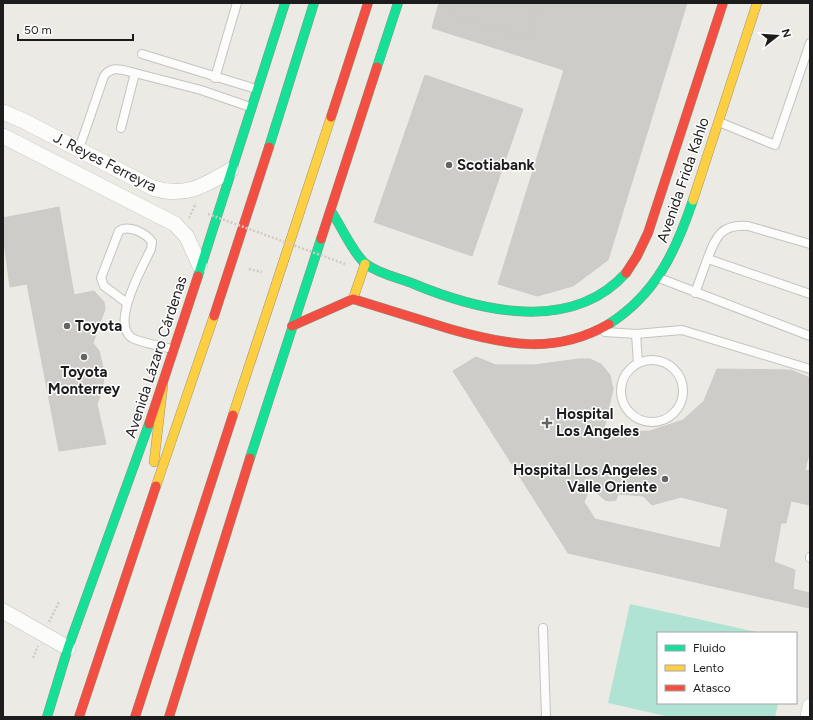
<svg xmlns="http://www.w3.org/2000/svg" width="813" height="720" font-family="Figtree,sans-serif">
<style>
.pitch{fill:#b0e3d3}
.building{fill:#cdccc8;stroke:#cecbc6;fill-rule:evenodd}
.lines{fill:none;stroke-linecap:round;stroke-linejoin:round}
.lane-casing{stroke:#c3c3c1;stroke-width:10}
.street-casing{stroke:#c3c3c1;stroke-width:16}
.fast-casing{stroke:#90957d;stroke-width:10}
.slow-casing{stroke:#90957d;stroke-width:10}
.jam-casing{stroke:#90957d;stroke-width:10}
.path{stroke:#d6c9c4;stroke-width:2.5;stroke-dasharray:2 2;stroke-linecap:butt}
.lane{stroke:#fcfcfb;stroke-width:8}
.street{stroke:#fcfcfb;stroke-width:15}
.fast{stroke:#16e098;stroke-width:9}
.slow{stroke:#ffcf43;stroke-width:9}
.jam{stroke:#f24e42;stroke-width:9}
.path-bridge{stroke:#d6c9c4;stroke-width:2.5;stroke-dasharray:2 2;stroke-linecap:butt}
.poi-dot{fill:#646462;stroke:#fff;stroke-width:1.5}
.labels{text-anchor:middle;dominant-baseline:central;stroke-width:3;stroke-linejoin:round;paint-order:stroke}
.street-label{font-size:15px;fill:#1c1c1c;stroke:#fff}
.poi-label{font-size:15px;font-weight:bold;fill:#1c1c1c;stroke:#fff;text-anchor:start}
</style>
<rect width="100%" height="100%" fill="#ebeae5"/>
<path class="pitch" d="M 630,604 L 761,633 L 658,633 L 658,703 L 778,703 L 775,717 L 670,717 L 608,703 Z"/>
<g class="building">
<path d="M 439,3 L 687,3 L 608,260 L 573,286 L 537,296 L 498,284 L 564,70 L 432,28 Z"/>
<path d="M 456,3 L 539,3 L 528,38 L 452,15 Z"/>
<path d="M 425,75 L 523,109 L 472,256 L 374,222 Z"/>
<path d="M 59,207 L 74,295 L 94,291 L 104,302 L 105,309 L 93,343 L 99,351 L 104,371 L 103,388 L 97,404 L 106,444 L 59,451 L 27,284 L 10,287 L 3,234 L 3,218 Z"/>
<path d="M 476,357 L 496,365 L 534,365 L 579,359 L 590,359 L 601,364 L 610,375 L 613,389 L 603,433 L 650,431 L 683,420 L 704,401 L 717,369 L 791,370 L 810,378 L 810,449 L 805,470 L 810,471 L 810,505 L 791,501 L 786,523 L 781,523 L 774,562 L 795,570 L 793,589 L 810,593 L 809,608 L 568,553 L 453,371 ZM 590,487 L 605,500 L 610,501 L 616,500 L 618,494 L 643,496 L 652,505 L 681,497 L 728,509 L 720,548 L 595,519 L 584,502 Z"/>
</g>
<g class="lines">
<defs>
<g id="lane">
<path d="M 142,54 L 256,89"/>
<path d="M 215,78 L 237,3"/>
<path d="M 719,122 L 775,145 L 810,43"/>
<path d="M 121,128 L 135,73 L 201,90 L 250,107"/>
<path d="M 79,149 L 104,76 C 112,65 122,70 135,73"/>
<path d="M 708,259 L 810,294"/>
<path d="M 659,278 L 810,336"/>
<path d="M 695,293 C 699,282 703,271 707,260 C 716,237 720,224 748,226 L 810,244"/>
<path d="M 127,303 L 104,286 L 101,278 L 119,231 C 128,224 146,233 152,242 L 151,249 C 143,266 110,324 132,338 C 139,342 164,347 173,349"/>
<path d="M 605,332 L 636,334 L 682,330 L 810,369"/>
<path d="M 636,334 L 638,363"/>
<circle cx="652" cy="391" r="31"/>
<path d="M 810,557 L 810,558"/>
<path d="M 543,628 L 546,717"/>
</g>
<g id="street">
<path d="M 3,112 L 24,121 L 153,188 C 185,198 204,186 231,170"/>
<path d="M 3,136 L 175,224 L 187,237 L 200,266"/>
<path d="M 3,611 L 68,648"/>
<path d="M 808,717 L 810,706"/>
</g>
<g id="fast">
<path d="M 377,67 L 398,3"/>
<path d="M 269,147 L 314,3"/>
<path d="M 331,211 C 340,224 354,255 366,264 C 379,274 399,278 414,284 C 479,311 571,334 626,273"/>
<path d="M 198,276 L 285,3"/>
<path d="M 609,324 C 656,294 676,251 693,200"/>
<path d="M 250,458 L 321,239"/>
<path d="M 47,717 L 68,648 L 149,424"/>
</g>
<g id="slow">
<path d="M 693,200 L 757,3"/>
<path d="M 353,299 L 365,264"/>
<path d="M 233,415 L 331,117"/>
<path d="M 154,462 L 163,385"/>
<path d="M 156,486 L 214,316"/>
</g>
<g id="jam">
<path d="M 331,117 L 368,3"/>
<path d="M 321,239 L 377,67"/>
<path d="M 626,273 L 637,256 L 648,233 L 723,3"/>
<path d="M 214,316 L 269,147"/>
<path d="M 292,326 L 353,299 C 385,309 417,319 450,329 C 506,345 555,355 609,324"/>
<path d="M 149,424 L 198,276"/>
<path d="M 79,717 L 156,486"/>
<path d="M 135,717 L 233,415"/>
<path d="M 169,717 L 250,458"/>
</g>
</defs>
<use href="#lane" class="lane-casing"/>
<use href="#street" class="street-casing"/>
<use href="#fast" class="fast-casing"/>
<use href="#slow" class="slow-casing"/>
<use href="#jam" class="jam-casing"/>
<g class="path">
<path d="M 189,218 L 196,203"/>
<path d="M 249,269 L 262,272"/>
<path d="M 49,622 L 59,602"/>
<path d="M 33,658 L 38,646"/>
</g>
<use href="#lane" class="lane"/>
<use href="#street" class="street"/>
<use href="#fast" class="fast"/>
<use href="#slow" class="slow"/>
<use href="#jam" class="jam"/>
<path class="path-bridge" d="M 208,214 L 345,264"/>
</g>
<g class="poi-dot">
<circle cx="449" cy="165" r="4"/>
<circle cx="67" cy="326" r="4"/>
<circle cx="84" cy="357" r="4"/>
<path d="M545 417h4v4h4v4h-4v4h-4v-4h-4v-4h4z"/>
<circle cx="665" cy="479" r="4"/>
</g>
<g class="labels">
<g class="street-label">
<text transform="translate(105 162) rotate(27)">J. Reyes Ferreyra</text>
<text transform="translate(683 180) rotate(-71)">Avenida Frida Kahlo</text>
<text transform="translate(156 357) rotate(-72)">Avenida Lázaro Cárdenas</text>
</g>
<g class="poi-label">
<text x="457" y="165">Scotiabank</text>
<text x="75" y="326">Toyota</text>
<text x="84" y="372" text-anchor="middle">Toyota<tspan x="84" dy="17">Monterrey</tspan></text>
<text x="556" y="414">Hospital<tspan x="556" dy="17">Los Angeles</tspan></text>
<text x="657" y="470" text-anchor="end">Hospital Los Angeles<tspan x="657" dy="17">Valle Oriente</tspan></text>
</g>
</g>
<rect width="813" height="720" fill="none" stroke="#1c1c1c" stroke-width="8"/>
<rect x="657" y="632" width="140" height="72" fill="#ffffff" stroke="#a4a4a4"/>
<rect x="665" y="645" width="20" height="6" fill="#16e098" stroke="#a4a4a4"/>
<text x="693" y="652" font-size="12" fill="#1c1c1c">Fluido</text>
<rect x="665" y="665" width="20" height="6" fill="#ffcf43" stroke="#a4a4a4"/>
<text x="693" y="672" font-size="12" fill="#1c1c1c">Lento</text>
<rect x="665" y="685" width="20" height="6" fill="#f24e42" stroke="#a4a4a4"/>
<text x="693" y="692" font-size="12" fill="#1c1c1c">Atasco</text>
<g transform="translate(777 36) rotate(73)" stroke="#ffffff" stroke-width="3" paint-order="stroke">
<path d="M0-3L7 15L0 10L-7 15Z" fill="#1c1c1c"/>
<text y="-6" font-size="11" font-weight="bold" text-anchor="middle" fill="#1c1c1c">N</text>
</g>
<path d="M18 34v6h115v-6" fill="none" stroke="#1c1c1c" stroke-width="2"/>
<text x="24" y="34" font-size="12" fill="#1c1c1c" stroke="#ffffff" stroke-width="3" paint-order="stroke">50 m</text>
</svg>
